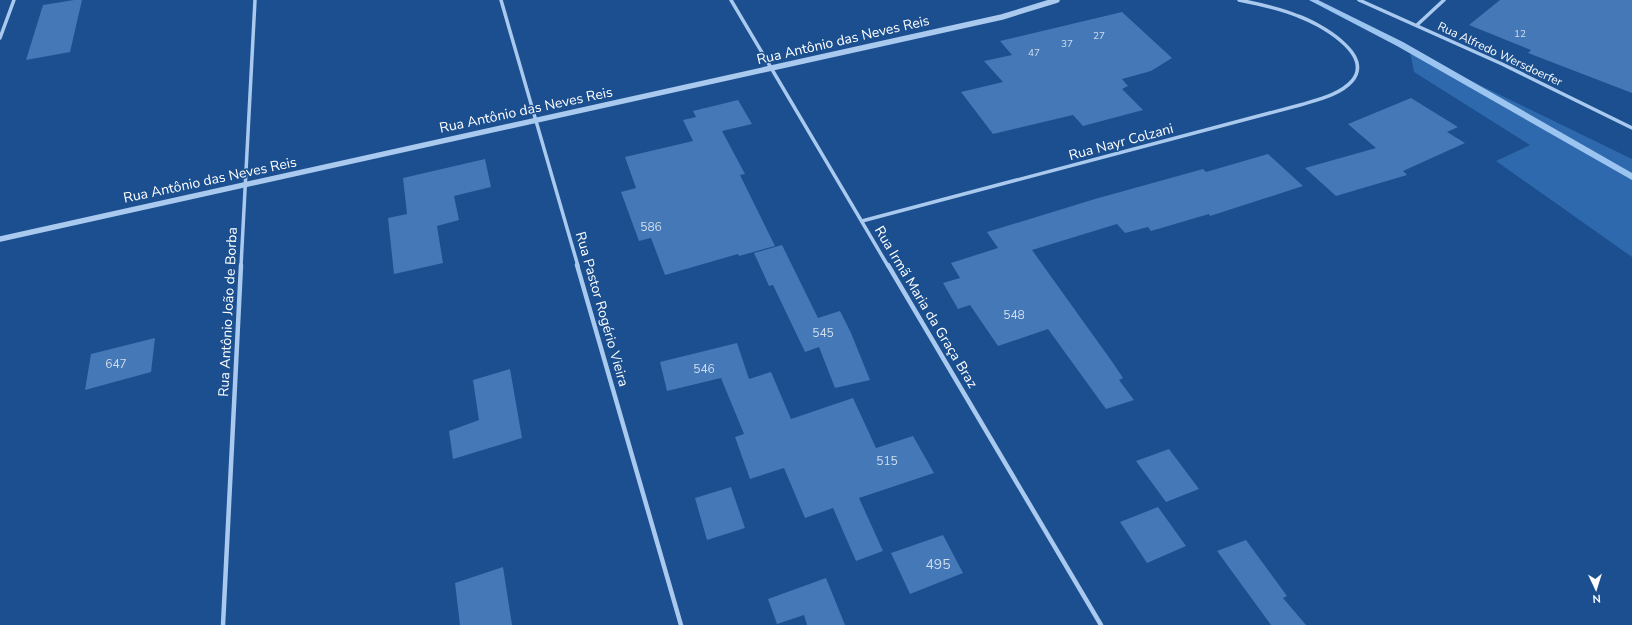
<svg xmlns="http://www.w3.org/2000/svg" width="1632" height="625" font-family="'Nunito Sans',sans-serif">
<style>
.green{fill:#2e69ad}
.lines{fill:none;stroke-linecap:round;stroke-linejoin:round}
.stream{fill:#9cc4f0;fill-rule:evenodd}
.building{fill:#4478b7}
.minor-far1{stroke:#a9c9ee;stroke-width:3.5}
.minor{stroke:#a9c9ee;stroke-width:4.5}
.tertiary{stroke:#a9c9ee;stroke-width:5.5}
.labels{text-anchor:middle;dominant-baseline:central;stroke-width:3;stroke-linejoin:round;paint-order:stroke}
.far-number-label{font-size:10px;fill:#d0dded}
.far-street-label{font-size:12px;fill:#fff;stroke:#1b4f8f}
.number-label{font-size:12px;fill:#d0dded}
.street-label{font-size:14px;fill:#fff;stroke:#1b4f8f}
.near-number-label{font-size:14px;fill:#d0dded}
</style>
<rect width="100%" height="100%" fill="#1b4f8f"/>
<path class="green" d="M 1410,51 L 1632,159 L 1632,257 L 1496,161 L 1530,145 L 1414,72 Z"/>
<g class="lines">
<path class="stream" d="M 1309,0 L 1318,0 L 1403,42 L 1632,173 L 1632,180 L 1397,46 Z"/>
</g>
<g class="building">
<path d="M 74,0 L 82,0 L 70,52 L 26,60 L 43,5 Z"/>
<path d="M 1500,0 L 1632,0 L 1632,93 L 1528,53 L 1531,50 L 1469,25 Z"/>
<path d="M 1122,12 L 1172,58 L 1151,71 L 1122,79 L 1128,86 L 1122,89 L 1143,110 L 1083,126 L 1073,115 L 993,134 L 961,92 L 1003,82 L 984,61 L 1012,55 L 1000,41 Z"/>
<path d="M 1411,98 L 1458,127 L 1447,132 L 1465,143 L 1403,171 L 1407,175 L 1336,196 L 1305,168 L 1376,148 L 1348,124 Z"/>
<path d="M 738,100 L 752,124 L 722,131 L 745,174 L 740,175 L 775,246 L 739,256 L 738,254 L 665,275 L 651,238 L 639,241 L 621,192 L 636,188 L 625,157 L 693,141 L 683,120 L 696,117 L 693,111 Z"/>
<path d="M 1268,154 L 1303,186 L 1210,216 L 1209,214 L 1151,231 L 1148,227 L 1125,233 L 1117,224 L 1032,250 L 1113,363 L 1123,378 L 1119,380 L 1134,400 L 1106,409 L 1048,329 L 998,346 L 970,305 L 958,309 L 943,283 L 960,278 L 951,263 L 998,248 L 987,232 L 1095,199 L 1203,169 L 1206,172 Z"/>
<path d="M 485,159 L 491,187 L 454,196 L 459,220 L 437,226 L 443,263 L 394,274 L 388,218 L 407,214 L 403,178 Z"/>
<path d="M 782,245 L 818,318 L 840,311 L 851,333 L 870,380 L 835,388 L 819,347 L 805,352 L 773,285 L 769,286 L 754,253 Z"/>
<path d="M 155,338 L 151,372 L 85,390 L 91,354 Z"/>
<path d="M 737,343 L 749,379 L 771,372 L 791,419 L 853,398 L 876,448 L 913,436 L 934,473 L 859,498 L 883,551 L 856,561 L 833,508 L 805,518 L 784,468 L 750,479 L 735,437 L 744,434 L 721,378 L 667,391 L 660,362 Z"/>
<path d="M 510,369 L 522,438 L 453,459 L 449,431 L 479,420 L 473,380 Z"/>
<path d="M 1169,449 L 1199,489 L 1166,502 L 1136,461 Z"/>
<path d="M 731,487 L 745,528 L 707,540 L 695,498 Z"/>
<path d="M 1158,507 L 1186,546 L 1147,563 L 1120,522 Z"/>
<path d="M 943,535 L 963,573 L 910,594 L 891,553 Z"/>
<path d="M 1246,540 L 1287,596 L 1283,598 L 1306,625 L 1271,625 L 1217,551 Z"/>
<path d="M 503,567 L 512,625 L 460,625 L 455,583 Z"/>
<path d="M 826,578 L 845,625 L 807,625 L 804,615 L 777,624 L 768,599 Z"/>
</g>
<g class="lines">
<g class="minor-far1">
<path d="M 501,0 L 578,266"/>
<path d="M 731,0 L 888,266"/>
<path d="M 1359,0 L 1502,64 L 1632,128"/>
<path d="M 1417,25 L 1444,0"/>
<path d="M 0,38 L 14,0"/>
<path d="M 862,221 L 1300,105 C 1316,100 1340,95 1352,81 C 1375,54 1318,23 1298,16 C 1279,8 1259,4 1239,0"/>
<path d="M 241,266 L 255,0"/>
</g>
<g class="minor">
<path d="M 577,265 L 681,625"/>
<path d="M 888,265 L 1101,625"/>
<path d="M 223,625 L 241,265"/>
</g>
<path class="tertiary" d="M 0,239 L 1002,17 L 1057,0"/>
</g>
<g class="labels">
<g class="far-number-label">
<text x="1520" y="34">12</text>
<text x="1099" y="36">27</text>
<text x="1067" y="44">37</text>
<text x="1034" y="53">47</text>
</g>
<g class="far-street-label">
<text transform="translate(1500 54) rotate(25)">Rua Alfredo Wersdoerfer</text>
</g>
<g class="number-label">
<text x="651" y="227">586</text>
<text x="1014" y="315">548</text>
<text x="823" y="333">545</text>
<text x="116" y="364">647</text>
<text x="704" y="369">546</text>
<text x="887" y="461">515</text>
</g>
<g class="street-label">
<text transform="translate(843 40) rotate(-13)">Rua Antônio das Neves Reis</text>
<text transform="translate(526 110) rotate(-12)">Rua Antônio das Neves Reis</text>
<text transform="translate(1121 142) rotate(-15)">Rua Nayr Colzani</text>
<text transform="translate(210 180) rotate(-12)">Rua Antônio das Neves Reis</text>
<text transform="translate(926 307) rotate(59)">Rua Irmã Maria da Graça Braz</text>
<text transform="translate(602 309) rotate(74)">Rua Pastor Rogério Vieira</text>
<text transform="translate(228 312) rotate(-87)">Rua Antônio João de Borba</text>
</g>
<g class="near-number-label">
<text x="938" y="564">495</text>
</g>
</g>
<g transform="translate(1596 589) rotate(176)" stroke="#1b4f8f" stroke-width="3" paint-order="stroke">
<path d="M0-3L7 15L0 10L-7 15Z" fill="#ffffff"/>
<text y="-6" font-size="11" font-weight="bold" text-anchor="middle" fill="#ffffff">N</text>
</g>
</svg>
